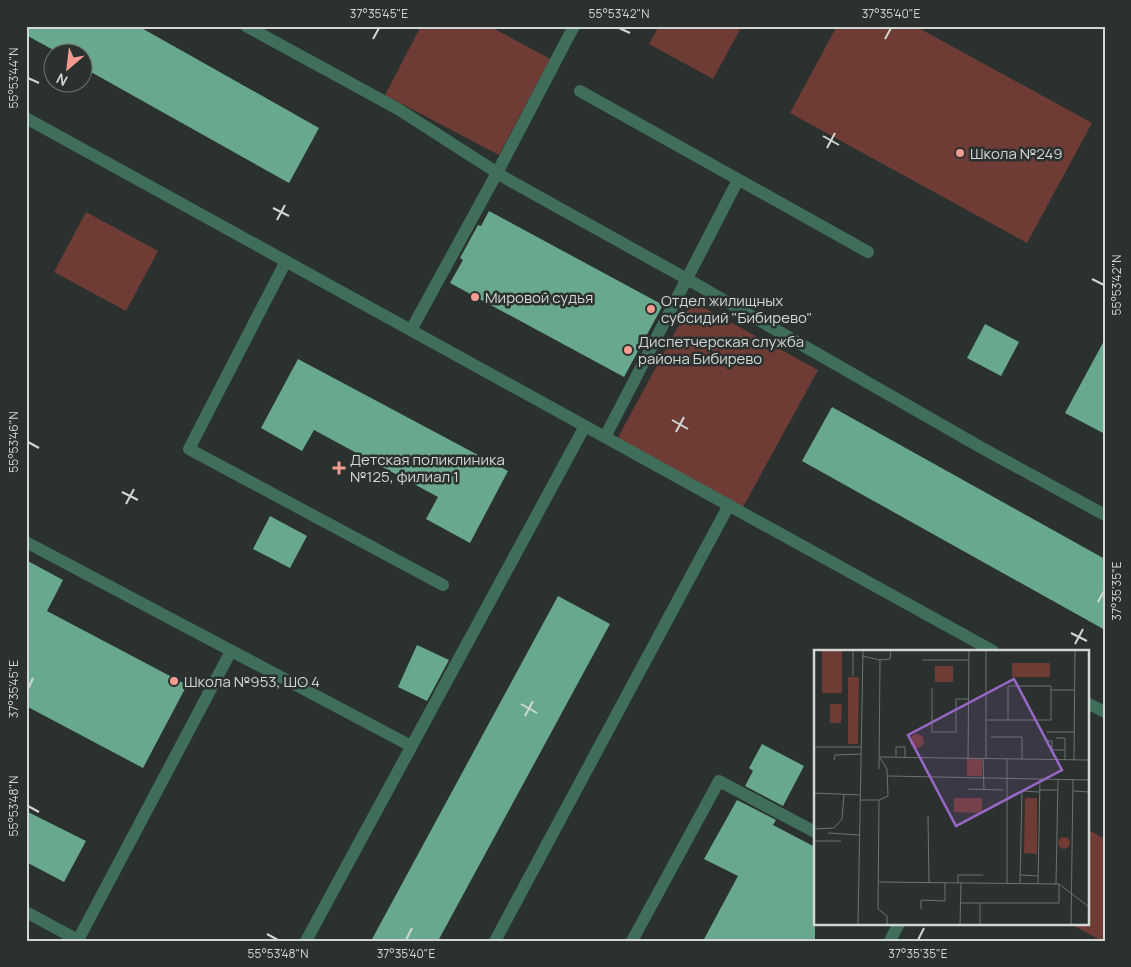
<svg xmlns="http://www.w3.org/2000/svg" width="1131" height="967" font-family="Manrope,sans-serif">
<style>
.green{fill:#6f3c35}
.building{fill:#68a98d}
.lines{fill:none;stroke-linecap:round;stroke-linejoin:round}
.service{stroke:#3f6f5b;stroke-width:12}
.ticks{fill:none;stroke:#d2d7d5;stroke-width:2}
.poi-dot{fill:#f59c90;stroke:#2a312e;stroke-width:2}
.labels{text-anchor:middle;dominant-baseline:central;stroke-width:5;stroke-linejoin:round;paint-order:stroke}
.poi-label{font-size:15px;fill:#d2d7d5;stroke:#2a312e;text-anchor:start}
.inset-road{fill:none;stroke:#6d7371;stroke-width:1}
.view{fill:#9968c7;fill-opacity:0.15;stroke:#9968c7;stroke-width:2.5}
.inset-edge{fill:none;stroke:#d2d7d5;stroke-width:2.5}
.neatline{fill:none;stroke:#d2d7d5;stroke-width:2}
.ticks-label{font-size:12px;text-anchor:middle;fill:#d2d7d5}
</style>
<rect width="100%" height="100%" fill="#2a312e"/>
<g class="green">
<path d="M 421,26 L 489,26 L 550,59 L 499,155 L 385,95 Z"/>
<path d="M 659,26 L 742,26 L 713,79 L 649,44 Z"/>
<path d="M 837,26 L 915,26 L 1092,123 L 1027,243 L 790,113 Z"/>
<path d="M 86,212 L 158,251 L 126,311 L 54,272 Z"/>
<path d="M 692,301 L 818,370 L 742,509 L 616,441 Z"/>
<path d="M 1087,829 L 1105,839 L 1105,941 L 1102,941 L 1069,923 L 1087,923 Z"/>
</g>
<g class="building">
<path d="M 26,26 L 138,26 L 319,128 L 289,183 L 82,67 L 82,52 L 57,52 L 26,35 Z"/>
<path d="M 489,211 L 663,305 L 624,377 L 450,283 L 463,260 L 460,258 L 478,225 L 481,226 Z"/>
<path d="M 985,324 L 1019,342 L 1001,376 L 967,358 Z"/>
<path d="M 1105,339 L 1105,434 L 1065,413 Z"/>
<path d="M 298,359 L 508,471 L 470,543 L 426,519 L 438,497 L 314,430 L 302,451 L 261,428 Z"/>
<path d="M 832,407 L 1105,559 L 1105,630 L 802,461 Z"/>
<path d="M 270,516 L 307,536 L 290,568 L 253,549 Z"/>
<path d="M 26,560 L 63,580 L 47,611 L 187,685 L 143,768 L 26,706 Z"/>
<path d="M 558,596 L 610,624 L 438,941 L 371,941 Z"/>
<path d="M 417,645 L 449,660 L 427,701 L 398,687 Z"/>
<path d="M 762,744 L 804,766 L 783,806 L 745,786 L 753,771 L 749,768 Z"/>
<path d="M 737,800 L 776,820 L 773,825 L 815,847 L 815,941 L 703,941 L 738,876 L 704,859 Z"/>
<path d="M 26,811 L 86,841 L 64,882 L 26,862 Z"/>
</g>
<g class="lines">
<g class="service">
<path d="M 246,26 L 398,109 L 507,179 L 687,279 L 982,448 L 1105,515"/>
<path d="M 580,91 L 868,252"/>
<path d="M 26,118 L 993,651"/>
<path d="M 286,261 L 189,449 L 443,585"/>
<path d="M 411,330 L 497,173 L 574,26"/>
<path d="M 605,437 L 738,180"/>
<path d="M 26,542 L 411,746"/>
<path d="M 1087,703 L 1105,712"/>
<path d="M 26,912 L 78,940 L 231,651"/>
<path d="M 306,941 L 585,426"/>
<path d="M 495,941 L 729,505"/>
<path d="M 632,941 L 719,781 L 815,832"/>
<path d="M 890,941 L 899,923"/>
</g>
</g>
<path class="ticks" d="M 619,28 L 630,33M 373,39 L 379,28M 885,39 L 891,28M 28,78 L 39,83M 823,136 L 839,145M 827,148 L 835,133M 273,208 L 289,216M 277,220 L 285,205M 1092,279 L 1104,285M 672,420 L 688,429M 676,432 L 684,417M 28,442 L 39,448M 122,492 L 138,500M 126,504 L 134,489M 1098,602 L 1104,591M 1071,633 L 1087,641M 1075,644 L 1083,629M 28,689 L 33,678M 521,704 L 537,713M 525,716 L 533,701M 28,806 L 39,812M 267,934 L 278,940M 406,940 L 412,928M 918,940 L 924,928"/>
<g class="poi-dot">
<circle cx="960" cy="153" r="5"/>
<circle cx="475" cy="297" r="5"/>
<circle cx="651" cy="309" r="5"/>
<circle cx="628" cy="350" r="5"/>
<path d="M336.5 460.5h5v5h5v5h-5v5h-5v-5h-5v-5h5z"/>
<circle cx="174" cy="681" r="5"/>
</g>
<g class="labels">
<g class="poi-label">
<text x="970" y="153">Школа №249</text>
<text x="485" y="297">Мировой судья</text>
<text x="661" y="300">Отдел жилищных<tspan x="661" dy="17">субсидий "Бибирево"</tspan></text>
<text x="638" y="341">Диспетчерская служба<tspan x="638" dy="17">района Бибирево</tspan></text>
<text x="350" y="459">Детская поликлиника<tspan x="350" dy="17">№125, филиал 1</tspan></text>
<text x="184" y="681">Школа №953, ШО 4</text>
</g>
</g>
<g transform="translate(814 650)">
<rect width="275" height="275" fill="#2a312e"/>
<path d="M 8,0 L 28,0 L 28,43 L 8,43 ZM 198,13 L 236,13 L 236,27 L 198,27 ZM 121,16 L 139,16 L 139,32 L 121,32 ZM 34,27 L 45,27 L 44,94 L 34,94 ZM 16,54 L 28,54 L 27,73 L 16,73 ZM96 91a7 7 0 1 1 14 0a7 7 0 1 1-14 0ZM 153,109 L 168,109 L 168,126 L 153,126 ZM 140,148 L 168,148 L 168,163 L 140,162 ZM 211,148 L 223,148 L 223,204 L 210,203 ZM244 193a6 6 0 1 1 12 0a6 6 0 1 1-12 0Z" fill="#6f3c35"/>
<path class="inset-road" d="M 39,0 L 39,26M 48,6 L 66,10 L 65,119M 66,10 L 76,9 L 77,0M 108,10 L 155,10M 118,38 L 118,82 L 142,82 L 142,49 L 155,49M 237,40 L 260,40M 172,70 L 237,70 L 237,36 L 194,36 L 194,70M 233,82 L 260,82M 177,87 L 208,87 L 208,109M 242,88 L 251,88 L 251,110M 234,91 L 238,91 L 238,100 L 251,100M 0,97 L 47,97M 65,107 L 275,110M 82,107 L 82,97 L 91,97 L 91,108M 154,109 L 155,0M 169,109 L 170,139M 172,109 L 172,0M 193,109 L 193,234M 20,110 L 21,105 L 47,104M 260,110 L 261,0M 74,126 L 275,130M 154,139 L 189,140M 226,140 L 244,140M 259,141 L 275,142M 0,143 L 46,145M 46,150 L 65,150 L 74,146 L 73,119 L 66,108M 65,150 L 64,259 L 73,266 L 73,275M 114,166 L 115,233M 0,179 L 20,178 L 28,169 L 30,144M 14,183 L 45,185M 0,191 L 27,191M 207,225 L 224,226M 65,232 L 245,234 L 275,257M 144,233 L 144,225 L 169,225M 206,234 L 208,141 L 225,142M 224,234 L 226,129M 242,234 L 244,130M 147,253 L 245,253 L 245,234M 107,259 L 107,250 L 131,251 L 131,233M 44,275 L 49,0M 146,275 L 147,233M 166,275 L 166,253M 257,275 L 259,130"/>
<path class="view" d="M 200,29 L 248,120 L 142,176 L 94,85 Z"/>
<rect width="275" height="275" class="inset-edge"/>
</g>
<rect width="1131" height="967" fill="none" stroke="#2a312e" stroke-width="55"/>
<g transform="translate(68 68) rotate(208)"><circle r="24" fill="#2a312e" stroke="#6d7371"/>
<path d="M0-4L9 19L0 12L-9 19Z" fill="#f59c90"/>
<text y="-8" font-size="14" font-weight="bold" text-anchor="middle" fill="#d2d7d5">N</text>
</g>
<rect x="28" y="28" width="1076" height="912" class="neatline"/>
<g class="ticks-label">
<text x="379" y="18">37°35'45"E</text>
<text x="619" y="18">55°53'42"N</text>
<text x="891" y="18">37°35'40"E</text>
<text transform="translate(14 78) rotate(-90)" y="4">55°53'44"N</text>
<text transform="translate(1117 285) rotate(-90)" y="4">55°53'42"N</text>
<text transform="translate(14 442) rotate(-90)" y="4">55°53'46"N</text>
<text transform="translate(1117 591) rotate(-90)" y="4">37°35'35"E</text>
<text transform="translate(14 689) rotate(-90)" y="4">37°35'45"E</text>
<text transform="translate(14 806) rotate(-90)" y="4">55°53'48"N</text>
<text x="278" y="958">55°53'48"N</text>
<text x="406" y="958">37°35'40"E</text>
<text x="918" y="958">37°35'35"E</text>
</g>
</svg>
